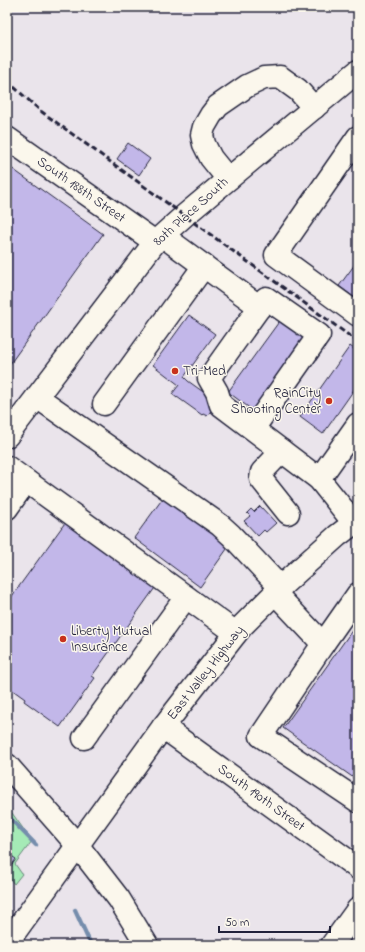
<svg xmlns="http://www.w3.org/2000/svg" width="365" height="952" font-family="'Indie Flower',sans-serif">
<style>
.green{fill:#a5eab6;stroke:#648678}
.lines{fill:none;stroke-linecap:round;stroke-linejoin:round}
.stream{stroke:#758dac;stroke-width:4.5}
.building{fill:#c2b7e9;stroke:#22223b}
.minor-casing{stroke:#22223b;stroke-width:25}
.major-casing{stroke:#22223b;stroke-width:25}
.minor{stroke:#fbf7ec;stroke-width:22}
.major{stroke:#fbf7ec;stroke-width:22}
.rail{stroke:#22223b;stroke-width:3;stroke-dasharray:6 3;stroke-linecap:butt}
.poi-dot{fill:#c8321e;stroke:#fbf7ec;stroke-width:1.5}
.labels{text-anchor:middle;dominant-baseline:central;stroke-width:3;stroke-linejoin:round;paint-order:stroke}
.street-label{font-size:14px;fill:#22223b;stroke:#fbf7ec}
.poi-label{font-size:14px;fill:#22223b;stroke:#fbf7ec;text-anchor:start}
</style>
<rect width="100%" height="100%" fill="#eae4eb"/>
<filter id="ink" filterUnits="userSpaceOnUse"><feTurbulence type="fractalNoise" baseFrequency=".025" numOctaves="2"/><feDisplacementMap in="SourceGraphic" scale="8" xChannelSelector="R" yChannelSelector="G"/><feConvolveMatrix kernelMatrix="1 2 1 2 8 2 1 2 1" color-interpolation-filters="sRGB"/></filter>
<g filter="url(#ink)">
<path class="green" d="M 7,806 L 32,841 L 15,864 L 22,874 L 14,884 L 7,875 Z"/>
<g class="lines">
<g class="stream">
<path d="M 7,815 L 36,845"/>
<path d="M 75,910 L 91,945"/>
</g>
</g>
<g class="building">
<path d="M 128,143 L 150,159 L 139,175 L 117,159 Z"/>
<path d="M 7,165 L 103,234 L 7,368 Z"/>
<path d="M 358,260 L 358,300 L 339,286 Z"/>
<path d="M 189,315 L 215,334 L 184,377 L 188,381 L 213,399 L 216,404 L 207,416 L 203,414 L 202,415 L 177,397 L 177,398 L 172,394 L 179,385 L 153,365 Z"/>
<path d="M 281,319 L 308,338 L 259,415 L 228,392 Z"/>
<path d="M 350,346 L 358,352 L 358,384 L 323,434 L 300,417 Z"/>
<path d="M 166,494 L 232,542 L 200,587 L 134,538 Z"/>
<path d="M 260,506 L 276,523 L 266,532 L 264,530 L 258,536 L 244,521 L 250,516 L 247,513 L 251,509 L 254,512 Z"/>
<path d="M 67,520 L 157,585 L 92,676 L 95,678 L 60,727 L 24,701 L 25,699 L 7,686 L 7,603 Z"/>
<path d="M 358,622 L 358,781 L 283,728 Z"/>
<path d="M 7,853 L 16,859 L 7,872 Z"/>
</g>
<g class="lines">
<defs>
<g id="minor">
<path d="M 358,137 L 276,255 L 358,315"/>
<path d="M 7,138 L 155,242"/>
<path d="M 228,179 L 211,158 L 204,144 L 202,135 L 204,127 L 211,115 L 218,106 L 247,86 L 264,78 L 280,77 L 298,90 L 314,108"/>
<path d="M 163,236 L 260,307"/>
<path d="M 37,397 L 220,525 L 231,535 L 280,587"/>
<path d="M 104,404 L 204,266"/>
<path d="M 253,429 L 319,335 L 266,298 L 209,378 L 217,392 L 221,405 L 319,479 L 354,523"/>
<path d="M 7,436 L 155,242 L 184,216 L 358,71"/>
<path d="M 282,451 L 262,472 L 261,479 L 288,513"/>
<path d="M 7,467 L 236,633"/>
<path d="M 319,479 L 358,424"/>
<path d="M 7,508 L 26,481"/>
<path d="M 275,593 L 323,644 L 261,736 L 358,801"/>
<path d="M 323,644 L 358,594"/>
<path d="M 163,727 L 358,868"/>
<path d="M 84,738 L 186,597"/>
<path d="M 7,765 L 78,846 L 119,899 L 147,945"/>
<path d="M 332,945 L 358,909"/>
</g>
<path id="major" d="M 7,943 L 163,727 L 241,627 L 286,582 L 337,536 L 358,520"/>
</defs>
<use href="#minor" class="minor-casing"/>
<use href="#major" class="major-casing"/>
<use href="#minor" class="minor"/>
<use href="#major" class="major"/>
<path class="rail" d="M 7,81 L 42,112 L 358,342"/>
</g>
</g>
<g class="poi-dot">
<circle cx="175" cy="371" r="4"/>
<circle cx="329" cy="401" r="4"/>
<circle cx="63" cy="639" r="4"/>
</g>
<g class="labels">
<g class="street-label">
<text transform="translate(81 190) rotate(35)">South 188th Street</text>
<text transform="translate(191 212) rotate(-42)">80th Place South</text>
<text transform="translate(206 673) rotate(-52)">East Valley Highway</text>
<text transform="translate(261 798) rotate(36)">South 190th Street</text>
</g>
<g class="poi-label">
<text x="183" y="371">Tri-Med</text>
<text x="321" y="393" text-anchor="end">RainCity<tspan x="321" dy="16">Shooting Center</tspan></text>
<text x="71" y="631">Liberty Mutual<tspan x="71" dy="16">Insurance</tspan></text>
</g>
</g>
<rect width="365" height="952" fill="none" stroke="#fbf7ec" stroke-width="24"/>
<rect x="12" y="12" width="341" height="928" fill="none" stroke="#22223b" stroke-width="1.5" filter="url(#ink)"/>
<path d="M219 926v6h111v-6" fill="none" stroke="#22223b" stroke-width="2"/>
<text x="225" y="926" font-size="12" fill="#22223b" stroke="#fbf7ec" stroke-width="3" paint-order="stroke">50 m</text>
</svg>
